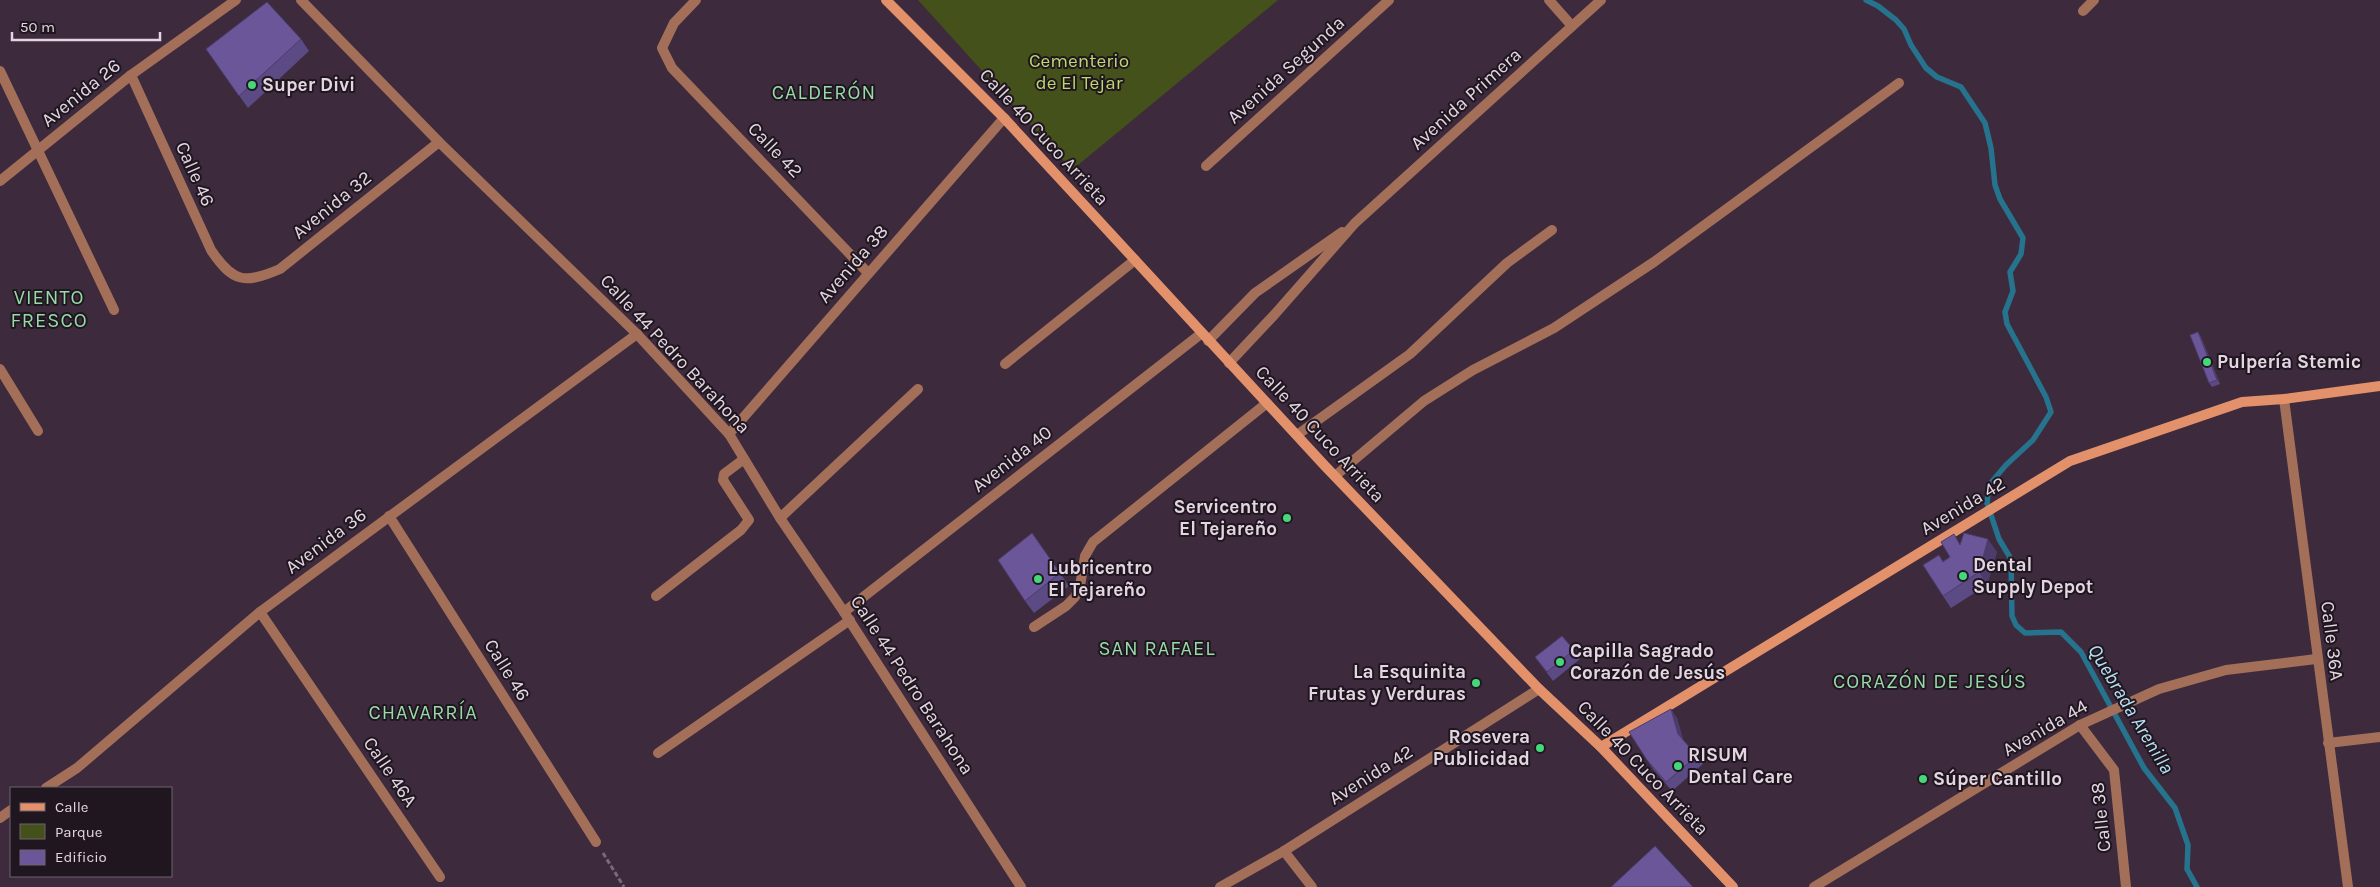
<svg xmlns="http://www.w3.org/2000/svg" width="2380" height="887" font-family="Karla,sans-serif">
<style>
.green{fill:#45511b}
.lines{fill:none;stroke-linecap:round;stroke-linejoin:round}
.stream{stroke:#26738e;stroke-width:5.5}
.path{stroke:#7a6979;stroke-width:3;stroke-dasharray:5 2.5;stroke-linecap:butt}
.lane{stroke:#a36f58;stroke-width:10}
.street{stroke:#a36f58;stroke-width:10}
.secondary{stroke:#e3916b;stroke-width:10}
.wall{fill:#5c4a84}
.shaded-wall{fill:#4b3c6b}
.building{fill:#6b5699;stroke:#4b3c6b}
.poi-dot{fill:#45d77a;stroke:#1f161f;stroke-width:2}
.labels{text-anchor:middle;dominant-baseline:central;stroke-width:4;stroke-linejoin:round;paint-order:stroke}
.park-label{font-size:19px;fill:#bfd86d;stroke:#1f161f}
.street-label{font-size:19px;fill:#e3d6e2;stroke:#1f161f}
.poi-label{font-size:19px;font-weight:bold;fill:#e3d6e2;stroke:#1f161f;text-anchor:start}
.neighbourhood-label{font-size:20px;letter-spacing:1px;fill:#96dba8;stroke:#1f161f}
.water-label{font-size:20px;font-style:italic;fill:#b4e1f5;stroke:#1f161f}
</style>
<rect width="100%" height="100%" fill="#3d2a3d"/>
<path class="green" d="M 918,0 L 1278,0 L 1072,170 Z"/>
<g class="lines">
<path class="stream" d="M 1866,0 L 1878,6 L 1896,20 L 1904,29 L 1911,45 L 1926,68 L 1937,77 L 1961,87 L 1985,123 L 1991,148 L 1995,185 L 2000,199 L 2023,238 L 2021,254 L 2010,272 L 2013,291 L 2005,312 L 2007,324 L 2046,397 L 2051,412 L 2033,440 L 2006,465 L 1989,485 L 1987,503 L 1999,539 L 2011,559 L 2012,616 L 2016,625 L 2025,633 L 2061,632 L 2081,652 L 2144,768 L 2175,808 L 2188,845 L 2187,869 L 2197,887"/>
<path class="path" d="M 603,853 L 624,887"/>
<g class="lane">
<path d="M 1005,364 L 1135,260"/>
<path d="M 0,369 L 38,431"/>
<path d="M 1297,435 L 1410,354 L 1507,263 L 1552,230"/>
<path d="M 780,518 L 918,389"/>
<path d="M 656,596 L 741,530 L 749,520 L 723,480 L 724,474 L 744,459"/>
<path d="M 1034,627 L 1066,606 L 1075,597 L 1080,586 L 1085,556 L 1093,542 L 1267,403"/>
<path d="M 658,753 L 850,620"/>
</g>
<g class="street">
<path d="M 301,0 L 439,142 L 637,334 L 729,434 L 780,518 L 844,612 L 1021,887"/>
<path d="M 696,0 L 674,23 L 662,48 L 672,68 L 868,273"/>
<path d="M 1549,0 L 1572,26"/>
<path d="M 2083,11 L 2094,0"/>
<path d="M 0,71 L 114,310"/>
<path d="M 131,75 L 211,250 C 233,283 245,284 280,269 L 439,142"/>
<path d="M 1206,166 L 1389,0"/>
<path d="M 0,181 L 131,75 L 236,0"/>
<path d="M 1208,341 L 1255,293 L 1342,232"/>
<path d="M 1229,363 L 1275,314 L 1355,223 L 1601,0"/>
<path d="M 2284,399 L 2348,887"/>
<path d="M 729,434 L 1004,118"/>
<path d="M 1335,476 L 1424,401 L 1473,370 L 1554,328 L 1654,262 L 1899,83"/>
<path d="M 389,516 L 596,842"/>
<path d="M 260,612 L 440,877"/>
<path d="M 844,612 L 1202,333"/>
<path d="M 2080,725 L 2114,770 L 2126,887"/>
<path d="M 2328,743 L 2380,737"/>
<path d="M 46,788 L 77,768 L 260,612 L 637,334"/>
<path d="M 0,818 L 11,810"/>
<path d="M 1284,851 L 1312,887"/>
<path d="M 1220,887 L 1284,851 L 1539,689"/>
<path d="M 1814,887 L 2080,725 L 2159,689 L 2226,670 L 2316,659"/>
</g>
<g class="secondary">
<path d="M 886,0 L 1004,118 L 1325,466 L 1539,689 L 1601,747 L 1733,887"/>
<path d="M 1601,747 L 2070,461 L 2242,402 L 2284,399 L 2380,386"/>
</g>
</g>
<g class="wall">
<path d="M 301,39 L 309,51 L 248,108 L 206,49 Z"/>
<path d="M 2198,332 L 2201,337 L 2220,384 L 2212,387 L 2209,383 Z"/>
<path d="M 1032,533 L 1069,586 L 1034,613 L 1025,601 Z"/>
<path d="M 1961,544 L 1997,552 L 1987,585 L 1951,608 L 1943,596 L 1943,561 L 1950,557 Z"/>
<path d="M 1574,650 L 1580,659 L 1553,681 L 1535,657 Z"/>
<path d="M 1677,718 L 1683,740 L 1697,756 L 1703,764 L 1672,791 L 1653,769 L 1647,760 Z"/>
</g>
<g class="shaded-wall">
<path d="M 2198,332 L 2201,337 L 2220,384 L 2217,380 Z"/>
<path d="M 1988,539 L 1997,552 L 1987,585 L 1979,572 Z"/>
<path d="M 1671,709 L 1677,718 L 1684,742 L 1678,734 Z"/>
</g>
<g class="building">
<path d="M 267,2 L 301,39 L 239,96 L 206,49 Z"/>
<path d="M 2198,332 L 2217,380 L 2209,383 L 2190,335 Z"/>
<path d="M 1032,533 L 1060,573 L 1025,601 L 998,560 Z"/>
<path d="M 1964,533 L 1988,539 L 1979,572 L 1943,596 L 1923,565 L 1939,555 L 1943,562 L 1950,557 L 1941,542 L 1954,534 L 1960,545 Z"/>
<path d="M 1562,636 L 1574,650 L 1547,672 L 1535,657 Z"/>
<path d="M 1671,709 L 1678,734 L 1697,756 L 1666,782 L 1647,760 L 1629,732 Z"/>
<path d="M 1655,846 L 1693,887 L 1611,887 Z"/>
</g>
<g class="poi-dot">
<circle cx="252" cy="85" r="5"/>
<circle cx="2207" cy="362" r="5"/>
<circle cx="1287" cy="518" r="5"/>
<circle cx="1963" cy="576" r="5"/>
<circle cx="1038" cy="579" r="5"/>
<circle cx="1560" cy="662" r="5"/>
<circle cx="1476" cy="683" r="5"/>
<circle cx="1540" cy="748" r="5"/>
<circle cx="1678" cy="766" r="5"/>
<circle cx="1923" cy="779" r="5"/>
</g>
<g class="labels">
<g class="park-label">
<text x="1079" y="61">Cementerio<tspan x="1079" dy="22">de El Tejar</tspan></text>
</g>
<g class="street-label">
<text transform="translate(1286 70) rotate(-42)">Avenida Segunda</text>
<text transform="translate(81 93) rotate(-39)">Avenida 26</text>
<text transform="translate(1466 99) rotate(-42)">Avenida Primera</text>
<text transform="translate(1044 137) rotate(47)">Calle 40 Cuco Arrieta</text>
<text transform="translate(775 150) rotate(46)">Calle 42</text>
<text transform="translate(195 174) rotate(66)">Calle 46</text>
<text transform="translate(332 205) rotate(-39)">Avenida 32</text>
<text transform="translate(853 264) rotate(-49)">Avenida 38</text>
<text transform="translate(675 354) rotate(47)">Calle 44 Pedro Barahona</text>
<text transform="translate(1320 434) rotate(47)">Calle 40 Cuco Arrieta</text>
<text transform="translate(1012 459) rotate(-38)">Avenida 40</text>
<text transform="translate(1963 506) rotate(-31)">Avenida 42</text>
<text transform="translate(326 541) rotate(-37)">Avenida 36</text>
<text transform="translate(2332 641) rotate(83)">Calle 36A</text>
<text transform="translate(507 670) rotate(58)">Calle 46</text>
<text transform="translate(912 685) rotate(57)">Calle 44 Pedro Barahona</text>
<text transform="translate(2045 728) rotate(-30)">Avenida 44</text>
<text transform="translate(1643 768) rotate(46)">Calle 40 Cuco Arrieta</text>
<text transform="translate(390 772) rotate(56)">Calle 46A</text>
<text transform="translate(1371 775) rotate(-32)">Avenida 42</text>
<text transform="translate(2101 817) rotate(-96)">Calle 38</text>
</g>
<g class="poi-label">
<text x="262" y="85">Super Divi</text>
<text x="2217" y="362">Pulpería Stemic</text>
<text x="1277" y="507" text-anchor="end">Servicentro<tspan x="1277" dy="22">El Tejareño</tspan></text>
<text x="1973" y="565">Dental<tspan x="1973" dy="22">Supply Depot</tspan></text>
<text x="1048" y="568">Lubricentro<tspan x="1048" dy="22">El Tejareño</tspan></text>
<text x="1570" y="651">Capilla Sagrado<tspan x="1570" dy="22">Corazón de Jesús</tspan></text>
<text x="1466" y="672" text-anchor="end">La Esquinita<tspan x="1466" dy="22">Frutas y Verduras</tspan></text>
<text x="1530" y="737" text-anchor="end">Rosevera<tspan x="1530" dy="22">Publicidad</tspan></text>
<text x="1688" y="755">RISUM<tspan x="1688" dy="22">Dental Care</tspan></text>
<text x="1933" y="779">Súper Cantillo</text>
</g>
<g class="neighbourhood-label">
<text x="824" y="92">CALDERÓN</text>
<text x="49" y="297">VIENTO<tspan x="49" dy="23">FRESCO</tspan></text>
<text x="1157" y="648">SAN RAFAEL</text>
<text x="1930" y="681">CORAZÓN DE JESÚS</text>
<text x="423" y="712">CHAVARRÍA</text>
</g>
<g class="water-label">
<text transform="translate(2131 709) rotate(59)">Quebrada Arenilla</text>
</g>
</g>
<rect x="10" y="787" width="162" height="90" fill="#1f161f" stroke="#6d636d"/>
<rect x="20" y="803" width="25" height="8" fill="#e3916b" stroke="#6d636d"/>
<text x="55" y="812" font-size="15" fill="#e3d6e2">Calle</text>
<rect x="20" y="824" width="25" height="15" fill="#45511b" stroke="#6d636d"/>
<text x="55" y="837" font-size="15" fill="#e3d6e2">Parque</text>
<rect x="20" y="850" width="25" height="15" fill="#6b5699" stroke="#6d636d"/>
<text x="55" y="862" font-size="15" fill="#e3d6e2">Edificio</text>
<path d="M12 32v8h148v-8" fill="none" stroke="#e3d6e2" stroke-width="2.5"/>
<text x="20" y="32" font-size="15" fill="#e3d6e2" stroke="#1f161f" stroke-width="4" paint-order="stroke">50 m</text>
</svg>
